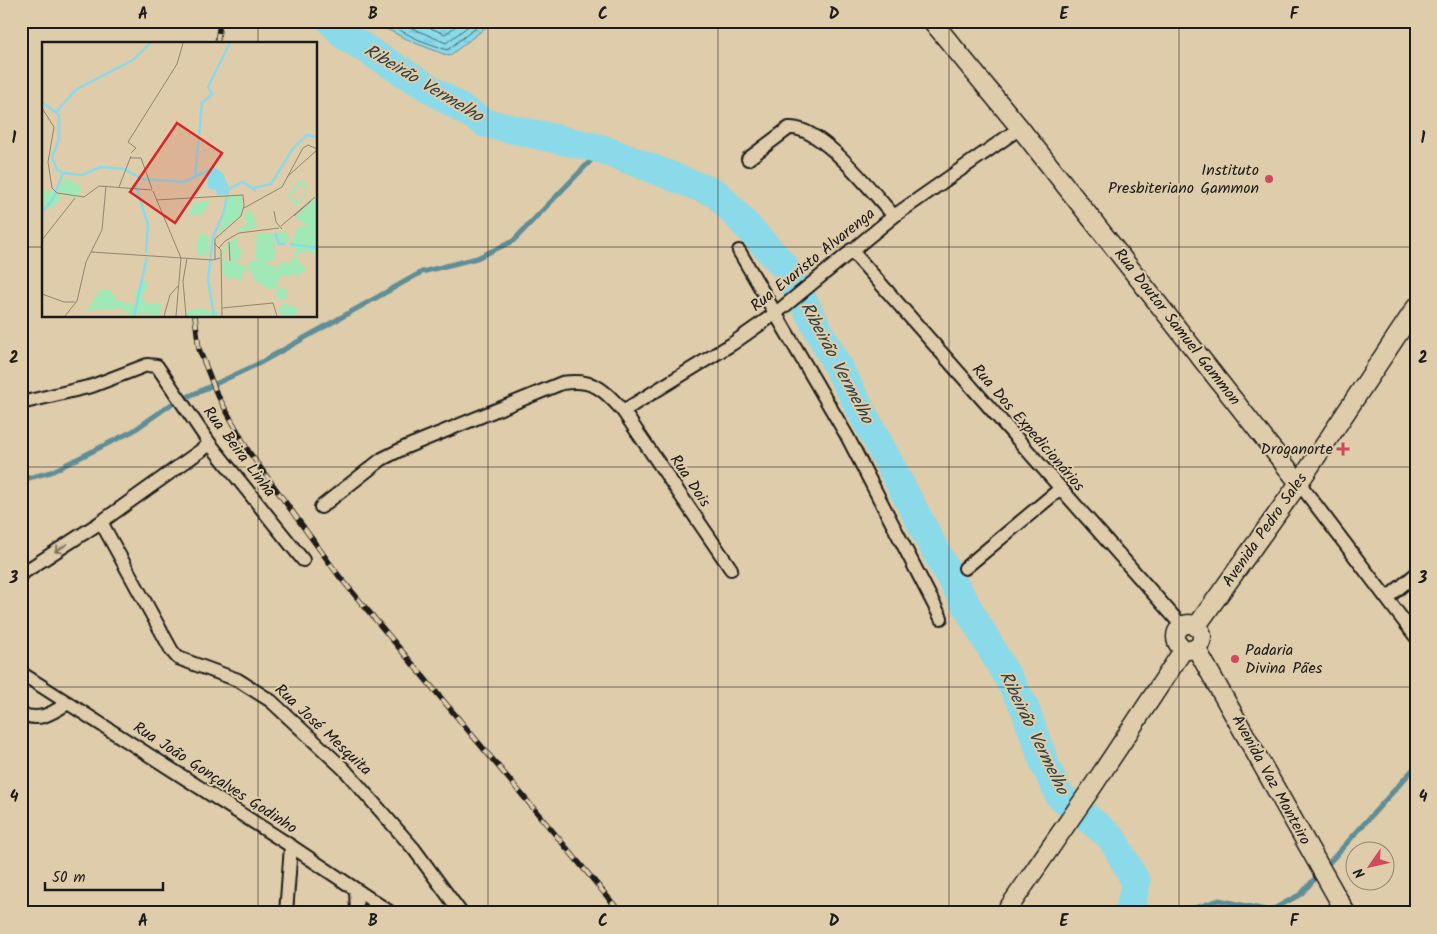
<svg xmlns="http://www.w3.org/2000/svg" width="1437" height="934" font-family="Kalam,sans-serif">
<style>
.water{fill:url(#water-ripples);stroke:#5f8e97}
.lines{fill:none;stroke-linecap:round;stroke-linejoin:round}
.shore{stroke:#48686e;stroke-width:1}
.stream{stroke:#5f8e97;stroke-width:5}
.river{stroke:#8bdae9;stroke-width:29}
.street-casing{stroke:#1c1c1c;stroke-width:16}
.secondary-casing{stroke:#1c1c1c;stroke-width:21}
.street{stroke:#deccaa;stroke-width:12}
.secondary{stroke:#deccaa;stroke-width:18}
.rail-casing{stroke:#1c1c1c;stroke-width:5.5}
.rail{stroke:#deccaa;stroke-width:4;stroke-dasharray:11;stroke-linecap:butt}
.oneway{stroke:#7d7463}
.grid{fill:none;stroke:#1c1c1c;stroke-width:1;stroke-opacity:0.55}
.poi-dot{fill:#d1495b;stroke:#deccaa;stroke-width:2}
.labels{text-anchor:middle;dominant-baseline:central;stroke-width:4;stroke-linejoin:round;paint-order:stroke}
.poi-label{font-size:16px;fill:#1c1c1c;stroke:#deccaa;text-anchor:end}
.street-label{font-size:16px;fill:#1c1c1c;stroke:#deccaa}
.water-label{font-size:18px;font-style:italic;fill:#324245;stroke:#deccaa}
.inset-river{fill:none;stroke:#8bdae9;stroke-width:2.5}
.inset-road{fill:none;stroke:#908671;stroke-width:1}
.view{fill:#d62828;fill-opacity:0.15;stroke:#d62828;stroke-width:2.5}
.inset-edge{fill:none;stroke:#1c1c1c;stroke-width:2.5}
.neatline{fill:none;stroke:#1c1c1c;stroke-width:2}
.grid-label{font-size:16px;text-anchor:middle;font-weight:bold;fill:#1c1c1c}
</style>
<defs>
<pattern id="water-ripples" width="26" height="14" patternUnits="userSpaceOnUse" patternTransform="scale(1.25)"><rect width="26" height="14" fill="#8bdae9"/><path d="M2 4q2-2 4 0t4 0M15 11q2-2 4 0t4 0" fill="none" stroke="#77bac7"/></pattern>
</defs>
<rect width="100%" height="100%" fill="#deccaa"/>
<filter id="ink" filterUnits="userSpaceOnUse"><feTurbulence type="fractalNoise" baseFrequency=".02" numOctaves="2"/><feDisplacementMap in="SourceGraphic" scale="10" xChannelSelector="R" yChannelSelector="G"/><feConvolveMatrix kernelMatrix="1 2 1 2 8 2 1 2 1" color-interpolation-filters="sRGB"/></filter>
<g filter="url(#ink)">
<path class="water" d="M 370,21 L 494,21 L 449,56 L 415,43 Z"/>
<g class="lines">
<g class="shore">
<path d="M 382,21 L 417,39 L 447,50 L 485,21"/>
<path d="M 396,21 L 446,43 L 475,21"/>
<path d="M 413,21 L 445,34 L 463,21"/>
</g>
<g class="stream">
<path d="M 21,480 L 51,472 L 133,431 L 170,405 L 258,364 L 422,272 L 477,258 L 513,241 L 602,149"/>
<path d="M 1180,913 L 1219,900 L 1270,911 L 1301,894 L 1416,766"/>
</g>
<path class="river" d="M 331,21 L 345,36 L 485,123 L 602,149 L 717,194 L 785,267 L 941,561 L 1024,706 L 1045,765 L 1060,796 L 1112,838 L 1136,882 L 1129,913"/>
<defs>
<g id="street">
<path d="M 748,159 L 789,128 C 821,125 873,193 894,216"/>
<path d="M 851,250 L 1182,626"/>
<path d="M 739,251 L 847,436 L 941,618"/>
<path d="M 21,403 L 92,386 L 147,365 L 157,366 L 210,444 L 303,560"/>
<path d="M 623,411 L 732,344 L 776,313 L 894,216 L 1020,128"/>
<path d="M 1299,483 L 1416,637"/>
<path d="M 321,507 L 382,459 L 406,447 L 562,383 C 592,378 604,389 623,411 L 731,569"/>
<path d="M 101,522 L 172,651 L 178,658 L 238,680 L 271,701 L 344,769 L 414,849 L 461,913"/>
<path d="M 965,568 L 1060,489"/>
<path d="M 21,574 L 101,522 L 210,444"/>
<path d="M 1387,598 L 1416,574"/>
<path d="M 21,673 L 291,846 L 391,913"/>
<path d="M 21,714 C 40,722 52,713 68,703"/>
<path d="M 356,891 L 357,913"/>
<path d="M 286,913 L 291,846"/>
</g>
<g id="secondary">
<path d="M 932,21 L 1020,128 L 1299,483"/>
<circle cx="1189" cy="637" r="13"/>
<path d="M 1196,627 L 1299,483 L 1416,307"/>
<path d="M 1196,648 L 1346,913"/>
<path d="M 1005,913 L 1093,786 L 1184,649"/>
</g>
</defs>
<use href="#street" class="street-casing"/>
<use href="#secondary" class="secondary-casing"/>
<use href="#street" class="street"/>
<use href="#secondary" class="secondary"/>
<defs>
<g id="rail">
<path d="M 217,44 L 220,21"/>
<path d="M 195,316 L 199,349 L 216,392 L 249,452 L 339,576 L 621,913"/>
</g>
</defs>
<use href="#rail" class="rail-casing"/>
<use href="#rail" class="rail"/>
</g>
<defs><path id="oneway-shaft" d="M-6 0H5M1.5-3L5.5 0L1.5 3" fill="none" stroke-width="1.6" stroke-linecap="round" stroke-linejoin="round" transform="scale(1.25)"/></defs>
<use class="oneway" href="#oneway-shaft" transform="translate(61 548) rotate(147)"/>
</g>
<path class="grid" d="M 258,21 L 258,44M 488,21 L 488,913M 718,21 L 718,913M 949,21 L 949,913M 1179,21 L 1179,913M 21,247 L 44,247M 316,247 L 1416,247M 258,316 L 258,913M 21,467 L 1416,467M 21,687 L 1416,687"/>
<g class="poi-dot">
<circle cx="1269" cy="179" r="5"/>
<path d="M1340.5 441.5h5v5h5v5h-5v5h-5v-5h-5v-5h5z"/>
<circle cx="1235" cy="659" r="5"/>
</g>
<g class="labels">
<g class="poi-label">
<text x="1259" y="170">Instituto<tspan x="1259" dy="18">Presbiteriano Gammon</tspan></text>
<text x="1333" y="449">Droganorte</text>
<text x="1245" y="650" text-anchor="start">Padaria<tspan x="1245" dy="18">Divina Pães</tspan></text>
</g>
<g class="street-label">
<text transform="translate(813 260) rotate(-39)">Rua Evaristo Alvarenga</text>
<text transform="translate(1177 327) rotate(52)">Rua Doutor Samuel Gammon</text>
<text transform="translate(1028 428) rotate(49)">Rua Dos Expedicionários</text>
<text transform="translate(239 452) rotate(53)">Rua Beira Linha</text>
<text transform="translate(690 481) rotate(56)">Rua Dois</text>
<text transform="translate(1265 530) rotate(-55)">Avenida Pedro Sales</text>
<text transform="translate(323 730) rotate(43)">Rua José Mesquita</text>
<text transform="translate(215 778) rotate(33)">Rua João Gonçalves Godinho</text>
<text transform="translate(1271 780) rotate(61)">Avenida Vaz Monteiro</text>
</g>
<g class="water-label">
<text transform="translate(423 84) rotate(31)">Ribeirão Vermelho</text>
<text transform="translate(836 363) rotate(62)">Ribeirão Vermelho</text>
<text transform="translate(1033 733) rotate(64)">Ribeirão Vermelho</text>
</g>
</g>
<g transform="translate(42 42)">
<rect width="275" height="275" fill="#deccaa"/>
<path d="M 24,136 L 39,144 L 38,153 L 30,155 L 15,149 ZM 257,139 L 264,141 L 266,148 L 256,163 L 251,162 L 246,154 ZM 260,141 L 265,148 L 256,160 L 248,155 ZM 232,191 L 233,216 L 229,220 L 219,221 L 213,214 L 215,192 ZM 157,192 L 165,193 L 168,197 L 166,211 L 161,215 L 154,210 ZM234 252a6 6 0 1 1 12 0a6 6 0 1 1-12 0Z" fill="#a0e8b6" fill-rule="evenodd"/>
<path d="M 199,153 L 201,167 L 197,175 L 177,192 L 187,154 ZM 273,156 L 275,157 L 275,188 L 253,176 ZM 159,159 L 168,160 L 161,172 L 146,174 L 151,163 ZM233 196a7 7 0 1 1 14 0a7 7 0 1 1-14 0ZM 275,200 L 275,213 L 264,209 L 255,212 L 254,216 L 264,227 L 262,231 L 258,230 L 256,237 L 254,232 L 237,235 L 235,245 L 228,248 L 213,239 L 205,221 L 214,218 L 236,226 L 239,220 L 248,221 L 254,209 L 254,204 L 247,202 ZM 100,239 L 106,240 L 106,245 L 99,257 L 108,262 L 119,262 L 118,274 L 99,271 L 89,274 L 79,266 L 45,269 L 57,249 L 67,247 L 76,259 L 93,263 L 93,251 ZM 243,261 L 257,267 L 253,274 L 240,274 L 240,270 L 235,269 Z" fill="#a0e8b6"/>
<path d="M 271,183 L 275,184 L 275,211 L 248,205 L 256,185 Z" fill="#a0e8b6"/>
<path d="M 0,148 L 11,149 L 20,155 L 9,167 L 0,163 ZM 209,165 L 207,170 L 211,172 L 215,185 L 195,191 L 197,186 L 205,183 L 202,175 ZM 196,196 L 196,204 L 193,205 L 200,207 L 198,217 L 202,218 L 188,219 L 188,208 L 184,206 L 180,216 L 188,220 L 195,220 L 198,225 L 200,221 L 206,229 L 201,229 L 200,239 L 191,235 L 186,238 L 185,233 L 181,233 L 180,209 L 189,200 L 186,199 ZM 159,266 L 168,268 L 169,273 L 170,267 L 177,272 L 174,274 L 145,274 L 145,269 Z" fill="#a0e8b6"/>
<path d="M 172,127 L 179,131 L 186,152 L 175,153 L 174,148 L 167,147 L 163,131 Z" fill="#8bdae9"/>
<path class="inset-river" d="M 0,60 L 17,73 L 17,97 L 10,115 L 15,128 L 21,131 L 40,133 L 59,125 L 82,127 L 100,137 L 142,140 L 171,126 L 180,132 L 186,147 L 201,140 L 214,149M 14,70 L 35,47 L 91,18 L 108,1M 98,134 L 94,145 L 106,183 L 104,211M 153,135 L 160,61 L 170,52 L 166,45 L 188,1M 211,146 L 229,142 L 252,105 L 265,93 L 275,95M 0,170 L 11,157 L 21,131M 233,191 L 237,202 L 244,202M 248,202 L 275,206M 92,274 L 105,215M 172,274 L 166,237 L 171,195 L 182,170 L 186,147"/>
<path class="inset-road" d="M 0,66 L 12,85 L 6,120 L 10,146 L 15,151 L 42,155 L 57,144 L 110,148M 89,111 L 94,106 L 86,100 L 135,22 L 141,1M 88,116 L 99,116 L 110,147M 245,135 L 275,108M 77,145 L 89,114M 111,149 L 139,216 L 134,274M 114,158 L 201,153 L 202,164 L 199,174 L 173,197 L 173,218M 202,166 L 240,145 L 261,106 L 266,103 L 275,107M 232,169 L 234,180 L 240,187M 252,174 L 269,159M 239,184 L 273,155M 0,198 L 33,156M 187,200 L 188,219M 172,201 L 179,208 L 180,274M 177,206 L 183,199 L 197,191 L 237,186M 49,210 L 171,218 L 178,216M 0,252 L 22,260 L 33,260M 180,266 L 231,261 L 235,274M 23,274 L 35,259 L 44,220 L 60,188 L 64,144M 122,274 L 128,253 L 136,244M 144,274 L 141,239 L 145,216"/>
<path class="view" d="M 135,81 L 180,111 L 133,181 L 88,150 Z"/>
<rect width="275" height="275" class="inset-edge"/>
</g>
<rect width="1437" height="934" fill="none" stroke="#deccaa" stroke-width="55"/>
<g transform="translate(1370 866) rotate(236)"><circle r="24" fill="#deccaa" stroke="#908671"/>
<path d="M0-4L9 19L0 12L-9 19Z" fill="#d1495b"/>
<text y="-8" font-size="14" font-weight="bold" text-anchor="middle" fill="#1c1c1c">N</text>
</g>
<path d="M45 882v8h118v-8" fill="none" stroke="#1c1c1c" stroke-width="2.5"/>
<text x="52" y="882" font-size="15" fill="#1c1c1c" stroke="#deccaa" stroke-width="4" paint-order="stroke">50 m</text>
<rect x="28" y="28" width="1382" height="878" class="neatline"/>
<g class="grid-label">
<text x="143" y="19">A</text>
<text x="373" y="19">B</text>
<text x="603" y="19">C</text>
<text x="834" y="19">D</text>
<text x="1064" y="19">E</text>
<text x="1294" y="19">F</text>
<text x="14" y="143">1</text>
<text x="1423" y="143">1</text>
<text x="14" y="363">2</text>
<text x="1423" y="363">2</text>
<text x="14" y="583">3</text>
<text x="1423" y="583">3</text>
<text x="14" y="802">4</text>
<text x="1423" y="802">4</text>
<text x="143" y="926">A</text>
<text x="373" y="926">B</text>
<text x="603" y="926">C</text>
<text x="834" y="926">D</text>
<text x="1064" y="926">E</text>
<text x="1294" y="926">F</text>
</g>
</svg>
